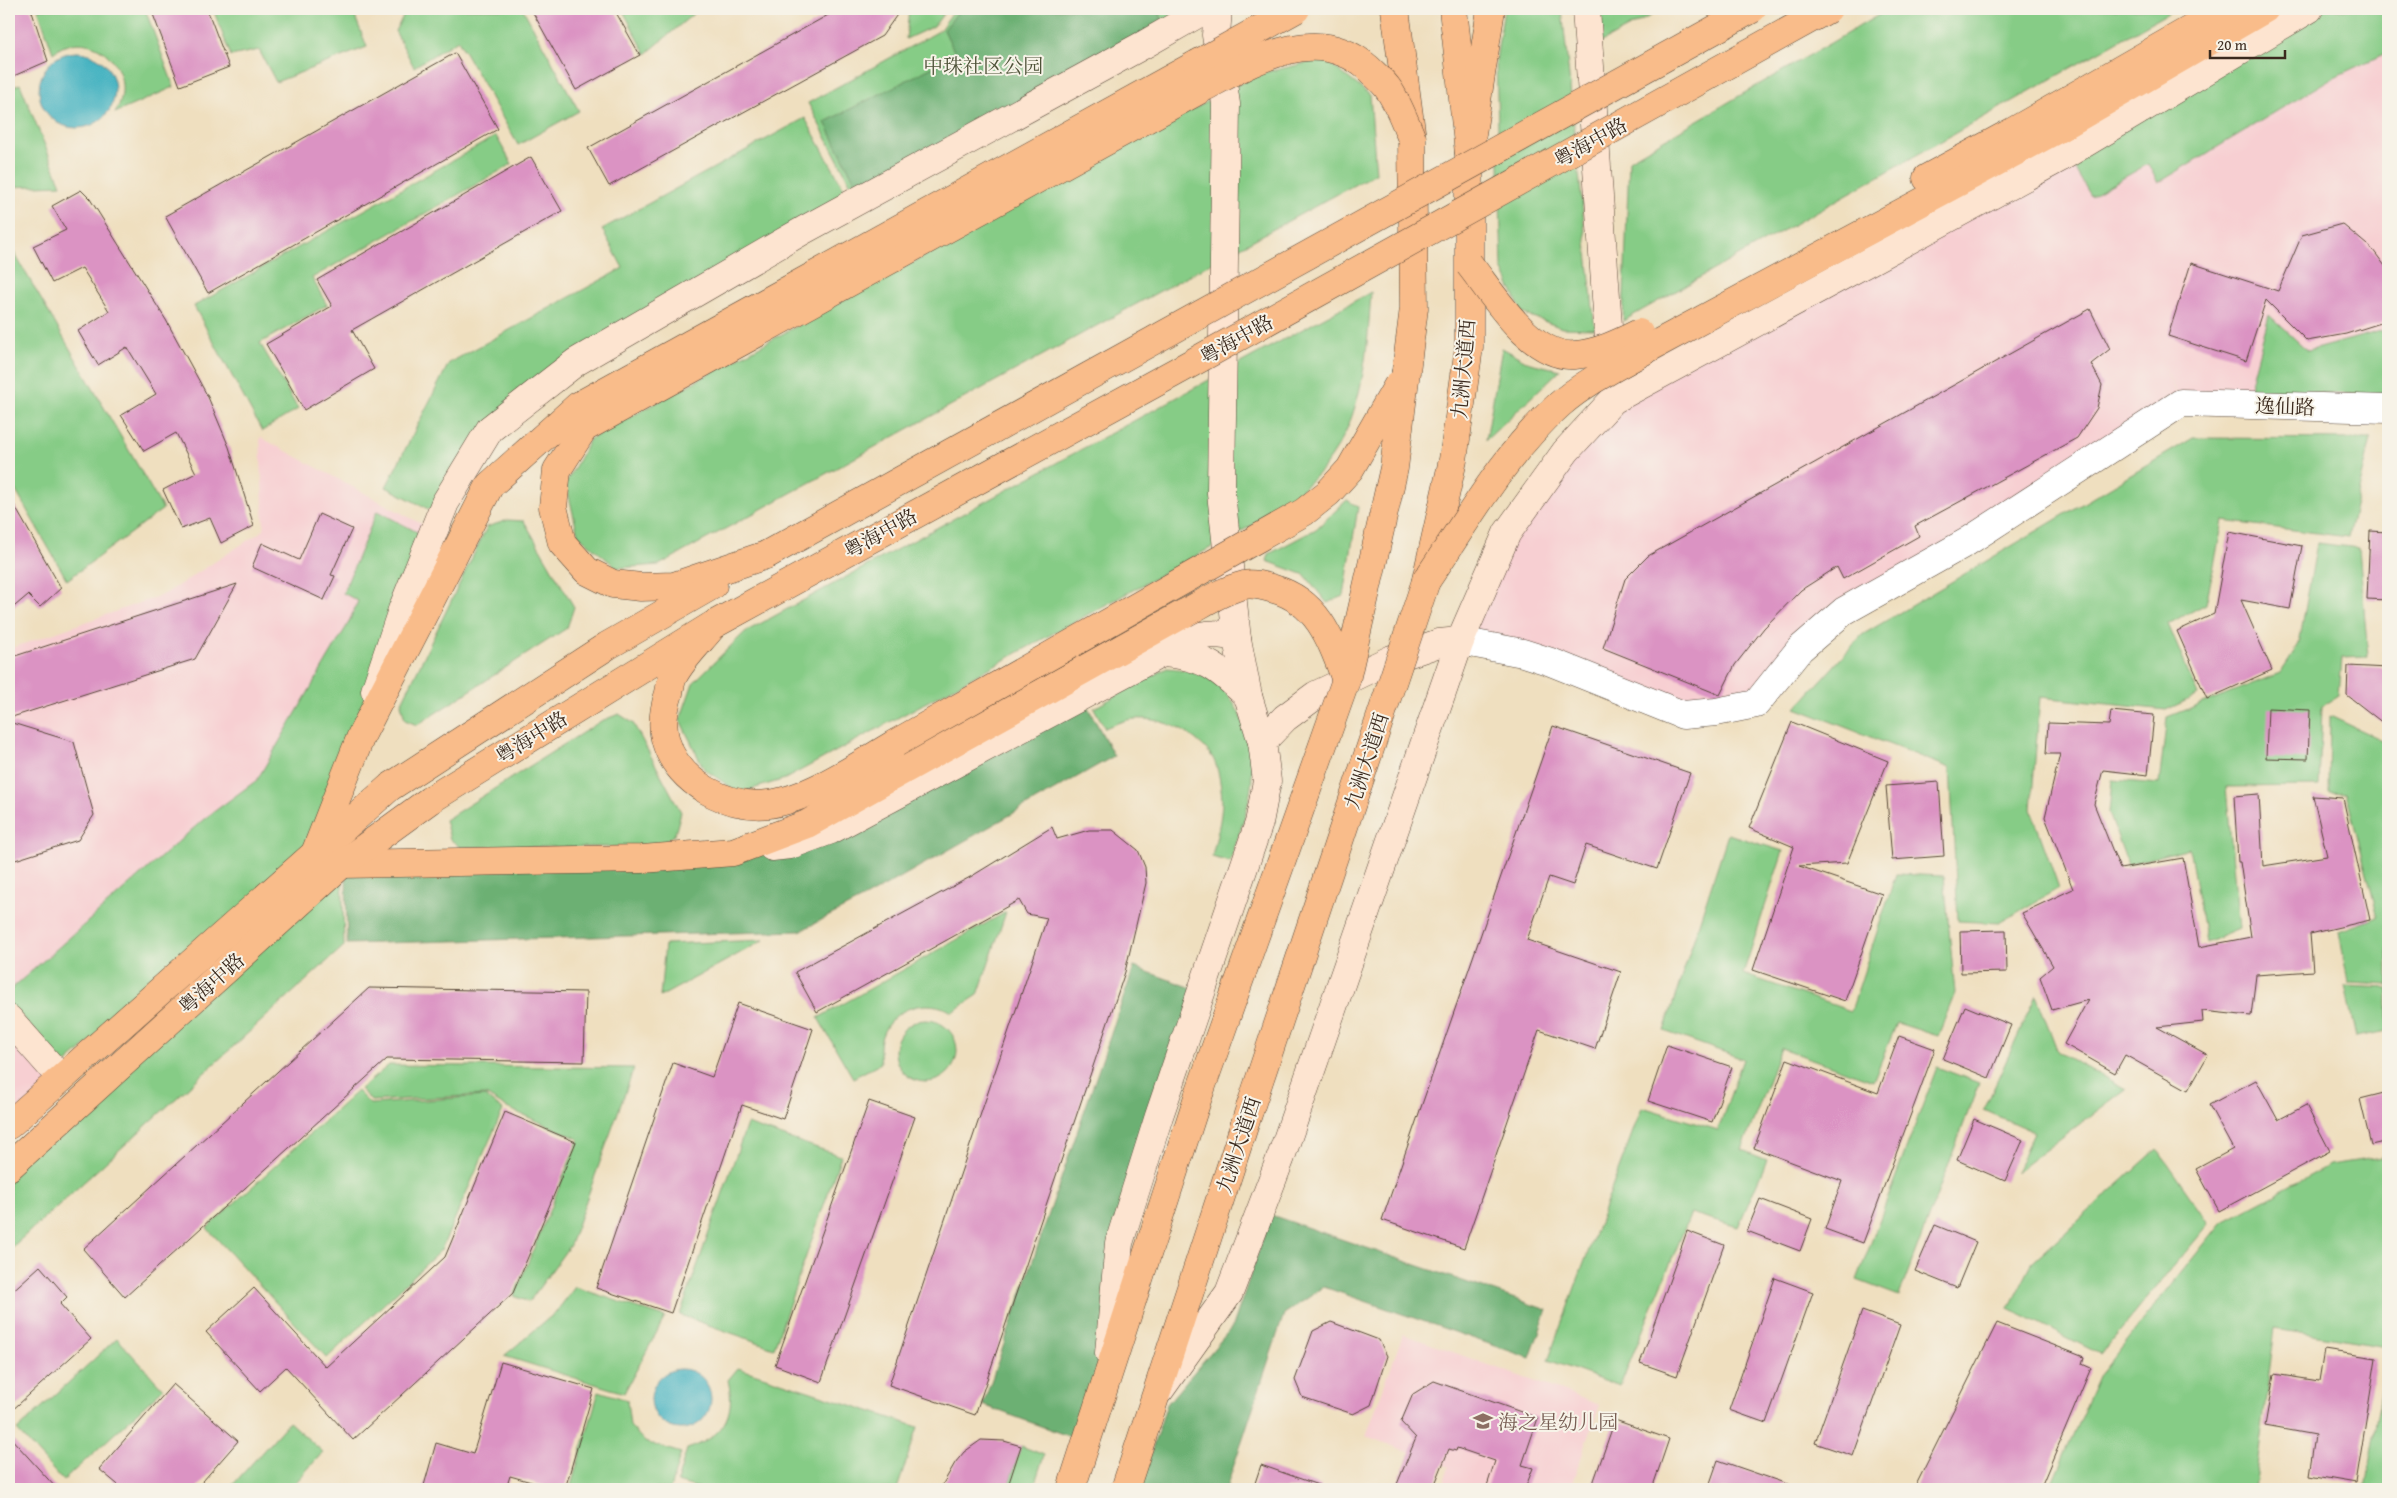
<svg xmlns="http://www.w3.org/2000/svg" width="2397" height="1498" font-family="'Gentium Book Plus','Noto Serif SC',serif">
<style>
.built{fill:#f7cfd2}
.green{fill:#86cc86;stroke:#607b52}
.forest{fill:#6cb073;stroke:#546d48}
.water{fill:#45b2c1;stroke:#406e70}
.building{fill:#db93c3}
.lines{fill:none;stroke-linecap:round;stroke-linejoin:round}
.street-casing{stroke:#564536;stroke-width:29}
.secondary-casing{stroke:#564536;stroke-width:29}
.primary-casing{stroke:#564536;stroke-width:29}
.highway-casing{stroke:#564536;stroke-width:29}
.street{stroke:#fff;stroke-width:28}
.secondary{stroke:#fde4d0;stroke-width:28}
.primary{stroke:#f9bc8a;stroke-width:28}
.highway{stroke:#f9bc8a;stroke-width:28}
.primary-bridge-casing{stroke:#564536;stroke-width:29;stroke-linecap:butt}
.highway-bridge-casing{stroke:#564536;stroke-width:29;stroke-linecap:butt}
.primary-bridge{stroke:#f9bc8a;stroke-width:28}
.highway-bridge{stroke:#f9bc8a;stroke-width:28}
.labels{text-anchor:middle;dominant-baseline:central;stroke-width:4;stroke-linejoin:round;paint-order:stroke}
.park-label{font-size:20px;fill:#4e5238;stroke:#f7f3e8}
.street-label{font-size:20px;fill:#3b2a1e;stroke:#f7f3e8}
.education-label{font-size:20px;fill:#785e54;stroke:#f7f3e8;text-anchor:start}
</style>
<rect width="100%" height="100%" fill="#f7f3e8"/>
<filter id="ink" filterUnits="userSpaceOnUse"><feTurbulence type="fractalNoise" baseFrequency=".02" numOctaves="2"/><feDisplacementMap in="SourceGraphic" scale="10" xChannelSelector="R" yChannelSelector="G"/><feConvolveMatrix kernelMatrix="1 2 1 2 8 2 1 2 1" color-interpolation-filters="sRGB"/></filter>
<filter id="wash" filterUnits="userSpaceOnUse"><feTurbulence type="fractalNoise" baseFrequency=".0096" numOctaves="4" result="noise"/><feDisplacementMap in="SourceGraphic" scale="20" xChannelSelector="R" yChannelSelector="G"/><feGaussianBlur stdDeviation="1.12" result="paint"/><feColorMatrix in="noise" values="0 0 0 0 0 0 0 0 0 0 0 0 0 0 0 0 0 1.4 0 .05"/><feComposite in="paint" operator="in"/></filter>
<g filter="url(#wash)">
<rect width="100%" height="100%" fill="#efdfbf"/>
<g class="built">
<path d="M 2309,9 L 2388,9 L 2388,409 L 2182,403 L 2156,352 L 2181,403 L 1844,610 L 1756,704 L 1716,712 L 1461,641 L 1507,533 L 1613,400 Z"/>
<path d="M 260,437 L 431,529 L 359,735 L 9,1013 L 9,649 L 165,594 L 264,530 Z"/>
<path d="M 9,1023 L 57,1078 L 9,1121 Z"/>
<path d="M 1403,1334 L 1600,1405 L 1570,1489 L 1441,1489 L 1449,1467 L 1366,1436 Z"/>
</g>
<g class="green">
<path d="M 38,9 L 145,9 L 174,87 L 115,113 C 141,71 91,22 53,53 Z"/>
<path d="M 213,9 L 352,9 L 367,47 L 276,82 L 259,50 L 231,56 Z"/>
<path d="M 407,9 L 523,9 L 579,111 L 518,145 L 458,40 L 414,67 L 395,31 Z"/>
<path d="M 622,9 L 699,9 L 646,54 Z"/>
<path d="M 909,9 L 947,9 L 934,26 L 906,39 Z"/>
<path d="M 955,9 L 1202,9 L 858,198 L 808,103 L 939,31 Z"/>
<path d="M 1504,9 L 1562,9 L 1595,329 L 1562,328 L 1522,313 L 1502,268 L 1496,60 Z"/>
<path d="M 1599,9 L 1663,9 L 1600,43 Z"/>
<path d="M 1889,9 L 2175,9 L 1623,321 L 1629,160 Z"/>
<path d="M 2325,9 L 2388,9 L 2388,52 L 2330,79 L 2158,183 L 2148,164 L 2091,196 L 2070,161 Z"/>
<path d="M 1324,59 L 1370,95 L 1376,173 L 659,565 L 617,568 L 578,535 L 566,483 L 590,439 L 1258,74 Z"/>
<path d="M 20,84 L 61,185 L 9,187 L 9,88 Z"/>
<path d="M 805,118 L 847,194 L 572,353 L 430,510 L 386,487 L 449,363 L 623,268 L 602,229 Z"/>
<path d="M 496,136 L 512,164 L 312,278 L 327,305 L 260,343 L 298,409 L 262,431 L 194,306 Z"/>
<path d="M 9,244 L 163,509 L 67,580 L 9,479 Z"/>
<path d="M 1371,292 C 1367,353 1364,417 1324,467 C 1310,484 1289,499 1273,514 L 785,779 L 739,793 L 704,769 L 680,720 L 693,683 L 745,632 Z"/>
<path d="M 2269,315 L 2308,351 L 2388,329 L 2388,395 L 2249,391 Z"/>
<path d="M 1502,348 L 1530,363 L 1560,370 L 1486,440 Z"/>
<path d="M 2193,438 L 2371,439 L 2348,537 L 2223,521 L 2206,604 L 2168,624 L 2198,695 L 2166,710 L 2040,697 L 2031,809 L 2059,888 L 1999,923 L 1958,921 L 1950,768 L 1796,708 L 1862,635 Z"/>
<path d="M 1347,500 L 1358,507 L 1344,596 L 1327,603 L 1305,575 L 1267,561 L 1269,554 L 1316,529 Z"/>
<path d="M 377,511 L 423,535 L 355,735 L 309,849 L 64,1065 L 10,1004 L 9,991 L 204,819 L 257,780 L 348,624 L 358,601 L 343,593 Z"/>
<path d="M 508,520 L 524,521 L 574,607 L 567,628 L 417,725 L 405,720 L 401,704 L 487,527 Z"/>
<path d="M 2317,543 L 2359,548 L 2368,657 L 2342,658 L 2339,695 L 2322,706 L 2319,786 L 2226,787 L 2239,929 L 2206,943 L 2189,848 L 2128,865 L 2109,813 L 2112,780 L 2159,784 L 2167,717 L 2280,673 L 2299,644 Z"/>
<path d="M 1167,668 C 1178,669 1190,670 1201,675 C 1237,689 1252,736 1252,772 C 1252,802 1239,833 1230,862 L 1212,857 C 1216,838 1222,819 1222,800 C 1221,787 1219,766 1211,755 C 1193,731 1157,714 1127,720 C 1119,722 1112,725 1105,728 L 1094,708 Z"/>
<path d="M 619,714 L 633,723 L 681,812 L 675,834 L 657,847 L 460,847 L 450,839 L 445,820 L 601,721 Z"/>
<path d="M 2330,716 L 2388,743 L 2388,985 L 2348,983 L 2339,931 L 2378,917 L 2346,793 L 2329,792 Z"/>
<path d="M 1728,834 L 1783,851 L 1743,974 L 1851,1011 L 1896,874 L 1944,876 L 1955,993 L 1938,1036 L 1897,1023 L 1873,1081 L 1781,1048 L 1742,1150 L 1767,1160 L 1738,1227 L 1691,1213 L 1620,1386 L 1548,1360 L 1642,1107 L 1718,1130 L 1743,1059 L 1664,1031 Z"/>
<path d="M 342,867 L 344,946 L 9,1250 L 9,1168 Z"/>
<path d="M 1006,912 L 978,995 L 952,1012 C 928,997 892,1007 882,1036 C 879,1044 880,1055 881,1063 L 853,1078 L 818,1018 Z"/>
<path d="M 764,940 L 660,997 L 665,944 Z"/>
<path d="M 2345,986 L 2388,988 L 2388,1031 L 2356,1037 Z"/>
<path d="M 2036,995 L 2058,1052 L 2126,1089 L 2016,1172 L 2034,1132 L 1984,1110 Z"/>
<circle cx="926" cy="1051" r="31"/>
<path d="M 389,1065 L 634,1068 L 570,1245 L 529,1302 L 514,1296 L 579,1139 L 507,1108 L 486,1095 L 371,1101 L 360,1089 Z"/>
<path d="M 1937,1067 L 1979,1083 L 1899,1296 L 1857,1280 Z"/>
<path d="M 357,1091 L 370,1104 L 485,1096 L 503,1110 L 441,1250 L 327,1358 L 207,1228 Z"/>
<path d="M 747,1124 L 841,1156 L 774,1348 L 680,1315 Z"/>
<path d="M 2157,1149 L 2209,1224 L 2100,1354 L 2009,1308 L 2032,1263 Z"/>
<path d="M 2388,1156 L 2388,1347 L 2275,1329 L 2254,1489 L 2049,1489 L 2100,1374 L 2221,1223 L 2330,1165 Z"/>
<path d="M 575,1287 L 665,1317 L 624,1393 L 504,1356 L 556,1312 Z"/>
<path d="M 117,1338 L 163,1389 L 63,1481 L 17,1430 Z"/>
<path d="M 2388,1350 L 2388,1489 L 2365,1489 Z"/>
<path d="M 738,1368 L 918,1427 L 897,1489 L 702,1489 L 677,1482 L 687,1449 C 721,1438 737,1417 728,1380 Z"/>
<path d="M 599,1391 L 627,1400 L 630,1426 L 645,1442 L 681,1453 L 670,1489 L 570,1489 Z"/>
<path d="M 289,1422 L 323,1452 L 290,1489 L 229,1489 Z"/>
<path d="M 1021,1446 L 1044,1455 L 1033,1489 L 1007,1489 Z"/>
</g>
<g class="forest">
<path d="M 960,9 L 1157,9 L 1164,23 L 860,192 L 825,122 L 956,55 L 944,30 Z"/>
<path d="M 1083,698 L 1114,756 L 866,897 L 800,931 L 347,944 L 346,872 L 733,852 Z"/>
<path d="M 1134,967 L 1192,988 L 1100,1377 L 1079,1440 L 983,1405 Z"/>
<path d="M 1271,1215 L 1547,1310 L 1530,1358 L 1324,1287 L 1284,1314 L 1226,1489 L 1139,1489 L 1167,1404 L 1233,1326 Z"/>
</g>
<g class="water">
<circle cx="77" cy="90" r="38"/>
<circle cx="681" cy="1399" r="30"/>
</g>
<g id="blocks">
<g class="building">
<path d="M 9,9 L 31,9 L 48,61 L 9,78 Z"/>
<path d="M 151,9 L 207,9 L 229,67 L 180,86 Z"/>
<path d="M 531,9 L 614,9 L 640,55 L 576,90 Z"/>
<path d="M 839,9 L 901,9 L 882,36 L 609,186 L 588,148 Z"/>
<path d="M 455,53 L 498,129 L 208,293 L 165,216 Z"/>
<path d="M 531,157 L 562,211 L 352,330 L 374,369 L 304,410 L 266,344 L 332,306 L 317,280 Z"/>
<path d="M 81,190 L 90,199 L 166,320 L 208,397 L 229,447 L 254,526 L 221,543 L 210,518 L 181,529 L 163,490 L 196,473 L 176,433 L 144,451 L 121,415 L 156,394 L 127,347 L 98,365 L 78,331 L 109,311 L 82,268 L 52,283 L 33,246 L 66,230 L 52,206 Z"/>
<path d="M 2342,224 L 2373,250 L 2388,270 L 2388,309 L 2384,322 L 2346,334 L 2307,341 L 2266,300 L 2246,361 L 2168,336 L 2191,263 L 2278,291 L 2302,235 Z"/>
<path d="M 2090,309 L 2110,349 L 2091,364 L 2102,385 L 2097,408 L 2077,438 L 1915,526 L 1919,536 L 1843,579 L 1837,567 L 1801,590 L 1764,628 L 1735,665 L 1720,695 L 1603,648 L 1625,579 L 1648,556 Z"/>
<path d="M 9,496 L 61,588 L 40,607 L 28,595 L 9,611 Z"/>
<path d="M 319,514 L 352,529 L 331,575 L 335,576 L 324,600 L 252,567 L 262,543 L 299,560 Z"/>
<path d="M 2370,531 L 2388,532 L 2388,600 L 2367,599 Z"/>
<path d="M 2229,532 L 2302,546 L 2290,609 L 2241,600 L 2272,670 L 2207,699 L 2177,631 L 2214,614 Z"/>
<path d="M 237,584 L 195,659 L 9,718 L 9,658 Z"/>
<path d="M 2348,666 L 2388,668 L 2388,727 L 2347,695 Z"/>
<path d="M 2268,708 L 2310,710 L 2308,759 L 2266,758 Z"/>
<path d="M 2111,711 L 2154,715 L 2148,775 L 2103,770 L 2094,804 L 2120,869 L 2183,858 L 2199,947 L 2251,937 L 2240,862 L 2238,862 L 2234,796 L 2259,794 L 2263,866 L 2327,856 L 2313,796 L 2343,798 L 2370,920 L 2310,934 L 2313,971 L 2256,975 L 2251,1016 L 2202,1011 L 2203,1022 L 2157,1027 L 2208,1055 L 2188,1090 L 2125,1055 L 2115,1073 L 2064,1044 L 2088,1000 L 2052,1010 L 2040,977 L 2053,966 L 2022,913 L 2073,889 L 2045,817 L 2060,754 L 2046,754 L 2048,723 L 2109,725 Z"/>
<path d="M 9,722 L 74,742 L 94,815 L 78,840 L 9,862 Z"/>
<path d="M 1792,722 L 1888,761 L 1847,863 L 1799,866 L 1882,894 L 1845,1001 L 1753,970 L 1794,847 L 1749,828 Z"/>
<path d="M 1553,726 L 1690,773 L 1657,869 L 1586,845 L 1573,885 L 1549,877 L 1527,940 L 1621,972 L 1595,1049 L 1539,1030 L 1464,1248 L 1382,1220 Z"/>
<path d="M 1939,782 L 1944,856 L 1892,860 L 1886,786 Z"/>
<path d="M 1052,827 L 1057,839 L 1089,830 L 1113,830 L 1138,850 L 1145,867 L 1146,883 L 1125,972 L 975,1415 L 889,1385 L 1047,918 L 1027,914 L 1019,900 L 817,1012 L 795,972 L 972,876 Z"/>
<path d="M 2006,930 L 2007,972 L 1961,973 L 1960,931 Z"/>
<path d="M 369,988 L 586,992 L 584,1062 L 387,1059 L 125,1297 L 83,1249 Z"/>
<path d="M 738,1003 L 813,1029 L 783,1119 L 742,1105 L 671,1313 L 596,1288 L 673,1063 L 712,1077 Z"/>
<path d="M 1965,1006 L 2011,1025 L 1989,1078 L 1943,1059 Z"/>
<path d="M 1899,1036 L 1935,1049 L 1863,1243 L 1825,1229 L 1842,1181 L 1754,1148 L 1787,1059 L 1878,1093 Z"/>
<path d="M 1667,1045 L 1732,1067 L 1712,1122 L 1648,1101 Z"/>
<path d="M 2256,1080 L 2278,1120 L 2306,1105 L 2330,1151 L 2219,1211 L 2196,1169 L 2233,1149 L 2209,1105 Z"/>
<path d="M 2388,1092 L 2388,1141 L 2371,1145 L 2360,1099 Z"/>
<path d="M 869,1101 L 915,1117 L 821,1382 L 775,1365 Z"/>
<path d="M 505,1112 L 576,1142 L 513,1293 L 353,1440 L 286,1367 L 260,1391 L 206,1332 L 254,1288 L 326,1367 L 445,1257 Z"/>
<path d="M 1974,1119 L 2023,1140 L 2005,1181 L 1957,1160 Z"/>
<path d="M 1760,1199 L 1812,1219 L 1800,1251 L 1747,1231 Z"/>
<path d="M 1935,1225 L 1976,1242 L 1957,1288 L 1915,1271 Z"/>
<path d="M 1687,1231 L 1724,1245 L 1677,1376 L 1640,1363 Z"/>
<path d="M 40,1266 L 67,1297 L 60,1304 L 91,1339 L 9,1413 L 9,1294 Z"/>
<path d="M 1775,1278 L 1813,1292 L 1766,1423 L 1729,1410 Z"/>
<path d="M 1862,1311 L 1900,1325 L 1853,1456 L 1815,1443 Z"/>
<path d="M 1331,1322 L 1379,1340 L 1387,1356 L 1371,1405 L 1353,1414 L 1302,1397 L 1295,1380 L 1313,1331 Z"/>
<path d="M 1997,1323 L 2084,1357 L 2082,1364 L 2091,1368 L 2040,1489 L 1914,1489 Z"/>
<path d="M 2324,1350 L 2376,1358 L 2356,1483 L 2309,1475 L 2315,1435 L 2265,1426 L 2274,1374 L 2319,1381 Z"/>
<path d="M 501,1362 L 594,1389 L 565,1489 L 556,1489 L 510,1476 L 506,1489 L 423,1489 L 436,1443 L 473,1454 Z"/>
<path d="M 1434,1381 L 1538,1418 L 1522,1465 L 1533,1468 L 1525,1489 L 1486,1489 L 1495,1461 L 1457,1448 L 1456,1451 L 1449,1449 L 1433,1489 L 1395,1489 L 1416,1438 L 1401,1422 L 1413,1394 Z"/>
<path d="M 173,1384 L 238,1441 L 196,1489 L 123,1489 L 99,1469 Z"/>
<path d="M 1615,1420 L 1669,1439 L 1652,1489 L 1591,1489 Z"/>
<path d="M 9,1436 L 57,1489 L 9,1489 Z"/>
<path d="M 981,1440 L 1004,1441 L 1021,1446 L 1007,1489 L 940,1489 L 955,1463 L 964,1452 Z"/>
<path d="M 1718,1460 L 1793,1486 L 1792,1489 L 1708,1489 Z"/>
<path d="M 1261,1465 L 1321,1486 L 1321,1489 L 1253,1489 Z"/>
</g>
</g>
</g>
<g filter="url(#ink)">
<use href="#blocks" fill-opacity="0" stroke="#564536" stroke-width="1"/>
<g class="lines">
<defs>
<path id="street" d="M 1460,641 L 1523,653 L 1551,662 L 1683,715 L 1716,712 L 1756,704 L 1800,649 L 1844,611 L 1967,542 L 2181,403 L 2388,409"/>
<g id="secondary">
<path d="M 1586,9 L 1611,369"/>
<path d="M 1163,653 C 1206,656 1218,668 1248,696"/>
<path d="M 375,691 L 402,610 L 445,503 L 490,429 L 576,362 L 804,230 L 1145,44 L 1206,9"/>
<path d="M 1262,742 L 1285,718 L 1316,695 L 1392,659 L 1439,643 L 1460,641"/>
<path d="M 772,847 L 790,845 L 831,830 L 1190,638 C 1207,634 1221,632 1237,639"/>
<path d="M 9,1019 L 61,1078"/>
<path d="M 1109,1353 L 1119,1243 L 1159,1116 L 1259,823 L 1267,781 L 1262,742 L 1248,696 L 1237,639 L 1221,493 L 1226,104 L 1216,35 L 1218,9"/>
<path d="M 1160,1390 L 1229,1293 L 1281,1157 L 1460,641 L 1507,533 L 1566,451 L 1613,400 L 2060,158 L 2309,9"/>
</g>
<g id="primary">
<path d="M 1395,9 L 1412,139 L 1414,308 L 1406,371"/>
<path d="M 1426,580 L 1453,460 L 1469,347 L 1469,153 L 1453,9"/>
<path d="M 712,627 C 700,642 683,658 674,675 C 671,680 670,687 669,693 C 664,708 661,726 666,742 C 678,783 728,809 769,804 C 810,799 860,764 896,743"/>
<path d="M 1071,1489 L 1199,1094"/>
<path d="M 1125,1489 L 1250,1108"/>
</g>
<g id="highway">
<path d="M 1469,153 L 1491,9"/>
<path d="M 1927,178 L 2012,132 L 2226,9"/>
<path d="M 1649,348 L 2058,129 L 2265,9"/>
<path d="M 766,555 L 674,586 L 641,587 L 613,584 L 587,571 L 562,543 L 553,507 L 557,470 L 584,428 L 1203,88"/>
<path d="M 315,853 L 361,736 L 490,485 L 578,406 L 1197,64"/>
<path d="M 342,864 L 642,859 L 733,852 L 807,824 L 1185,613"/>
<path d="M 9,1125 L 390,787 L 607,646 L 713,585"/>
<path d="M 9,1167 L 342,864 L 430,800 L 713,625"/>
</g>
</defs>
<use href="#street" class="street-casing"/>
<use href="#secondary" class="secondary-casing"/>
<use href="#primary" class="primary-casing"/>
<use href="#highway" class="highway-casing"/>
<use href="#street" class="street"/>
<use href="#secondary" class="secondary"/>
<use href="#primary" class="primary"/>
<use href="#highway" class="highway"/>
<defs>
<g id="primary-bridge">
<path d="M 896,743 L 1304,512 L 1328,493 L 1350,469 L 1398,385"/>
<path d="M 1199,1094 L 1346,680 L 1394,468 L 1406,371"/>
<path d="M 1250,1108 L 1426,581"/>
</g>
<g id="highway-bridge">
<path d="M 1197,64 L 1296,9"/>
<path d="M 1203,88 C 1254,61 1316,22 1368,68 C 1375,75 1384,82 1389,90 C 1399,105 1405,122 1412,139"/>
<path d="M 1469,264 C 1493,294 1531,359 1575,355 C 1598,353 1619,343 1639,333"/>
<path d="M 766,555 L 1752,9"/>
<path d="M 1426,581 C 1467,521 1504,454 1559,405 C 1585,382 1619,365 1649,348"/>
<path d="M 1185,613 C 1204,603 1223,590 1244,585 C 1254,583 1264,586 1274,589 C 1318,601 1331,640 1346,680"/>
<path d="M 713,625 L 1181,369 L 1828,9"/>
</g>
</defs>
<use href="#primary-bridge" class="primary-bridge-casing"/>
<use href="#highway-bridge" class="highway-bridge-casing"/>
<use href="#primary-bridge" class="primary-bridge"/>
<use href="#highway-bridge" class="highway-bridge"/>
</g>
</g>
<defs>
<symbol id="school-bare" viewBox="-9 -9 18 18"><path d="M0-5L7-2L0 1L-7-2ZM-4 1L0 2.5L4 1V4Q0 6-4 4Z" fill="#8d6e63" stroke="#f7f3e8" stroke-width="2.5" paint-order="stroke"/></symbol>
</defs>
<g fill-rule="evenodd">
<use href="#school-bare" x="1469" y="1407" width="28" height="28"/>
</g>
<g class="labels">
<g class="park-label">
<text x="983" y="65">中珠社区公园</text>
</g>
<g class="street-label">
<text transform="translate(1590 142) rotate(-29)">粤海中路</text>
<text transform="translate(1236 339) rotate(-29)">粤海中路</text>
<text transform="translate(1463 369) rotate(-85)">九洲大道西</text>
<text transform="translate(2285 406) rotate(2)">逸仙路</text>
<text transform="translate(880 533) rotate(-29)">粤海中路</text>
<text transform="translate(531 737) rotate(-32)">粤海中路</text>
<text transform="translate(1366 761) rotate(-72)">九洲大道西</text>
<text transform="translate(211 983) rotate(-42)">粤海中路</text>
<text transform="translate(1238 1145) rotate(-72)">九洲大道西</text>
</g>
<g class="education-label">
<text x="1498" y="1421">海之星幼儿园</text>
</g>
</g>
<rect width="2397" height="1498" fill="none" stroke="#f7f3e8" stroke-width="30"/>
<path d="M2210 50v8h75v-8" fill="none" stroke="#3b2a1e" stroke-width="2.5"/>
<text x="2217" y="50" font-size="15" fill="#3b2a1e" stroke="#f7f3e8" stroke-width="4" paint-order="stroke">20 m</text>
</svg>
